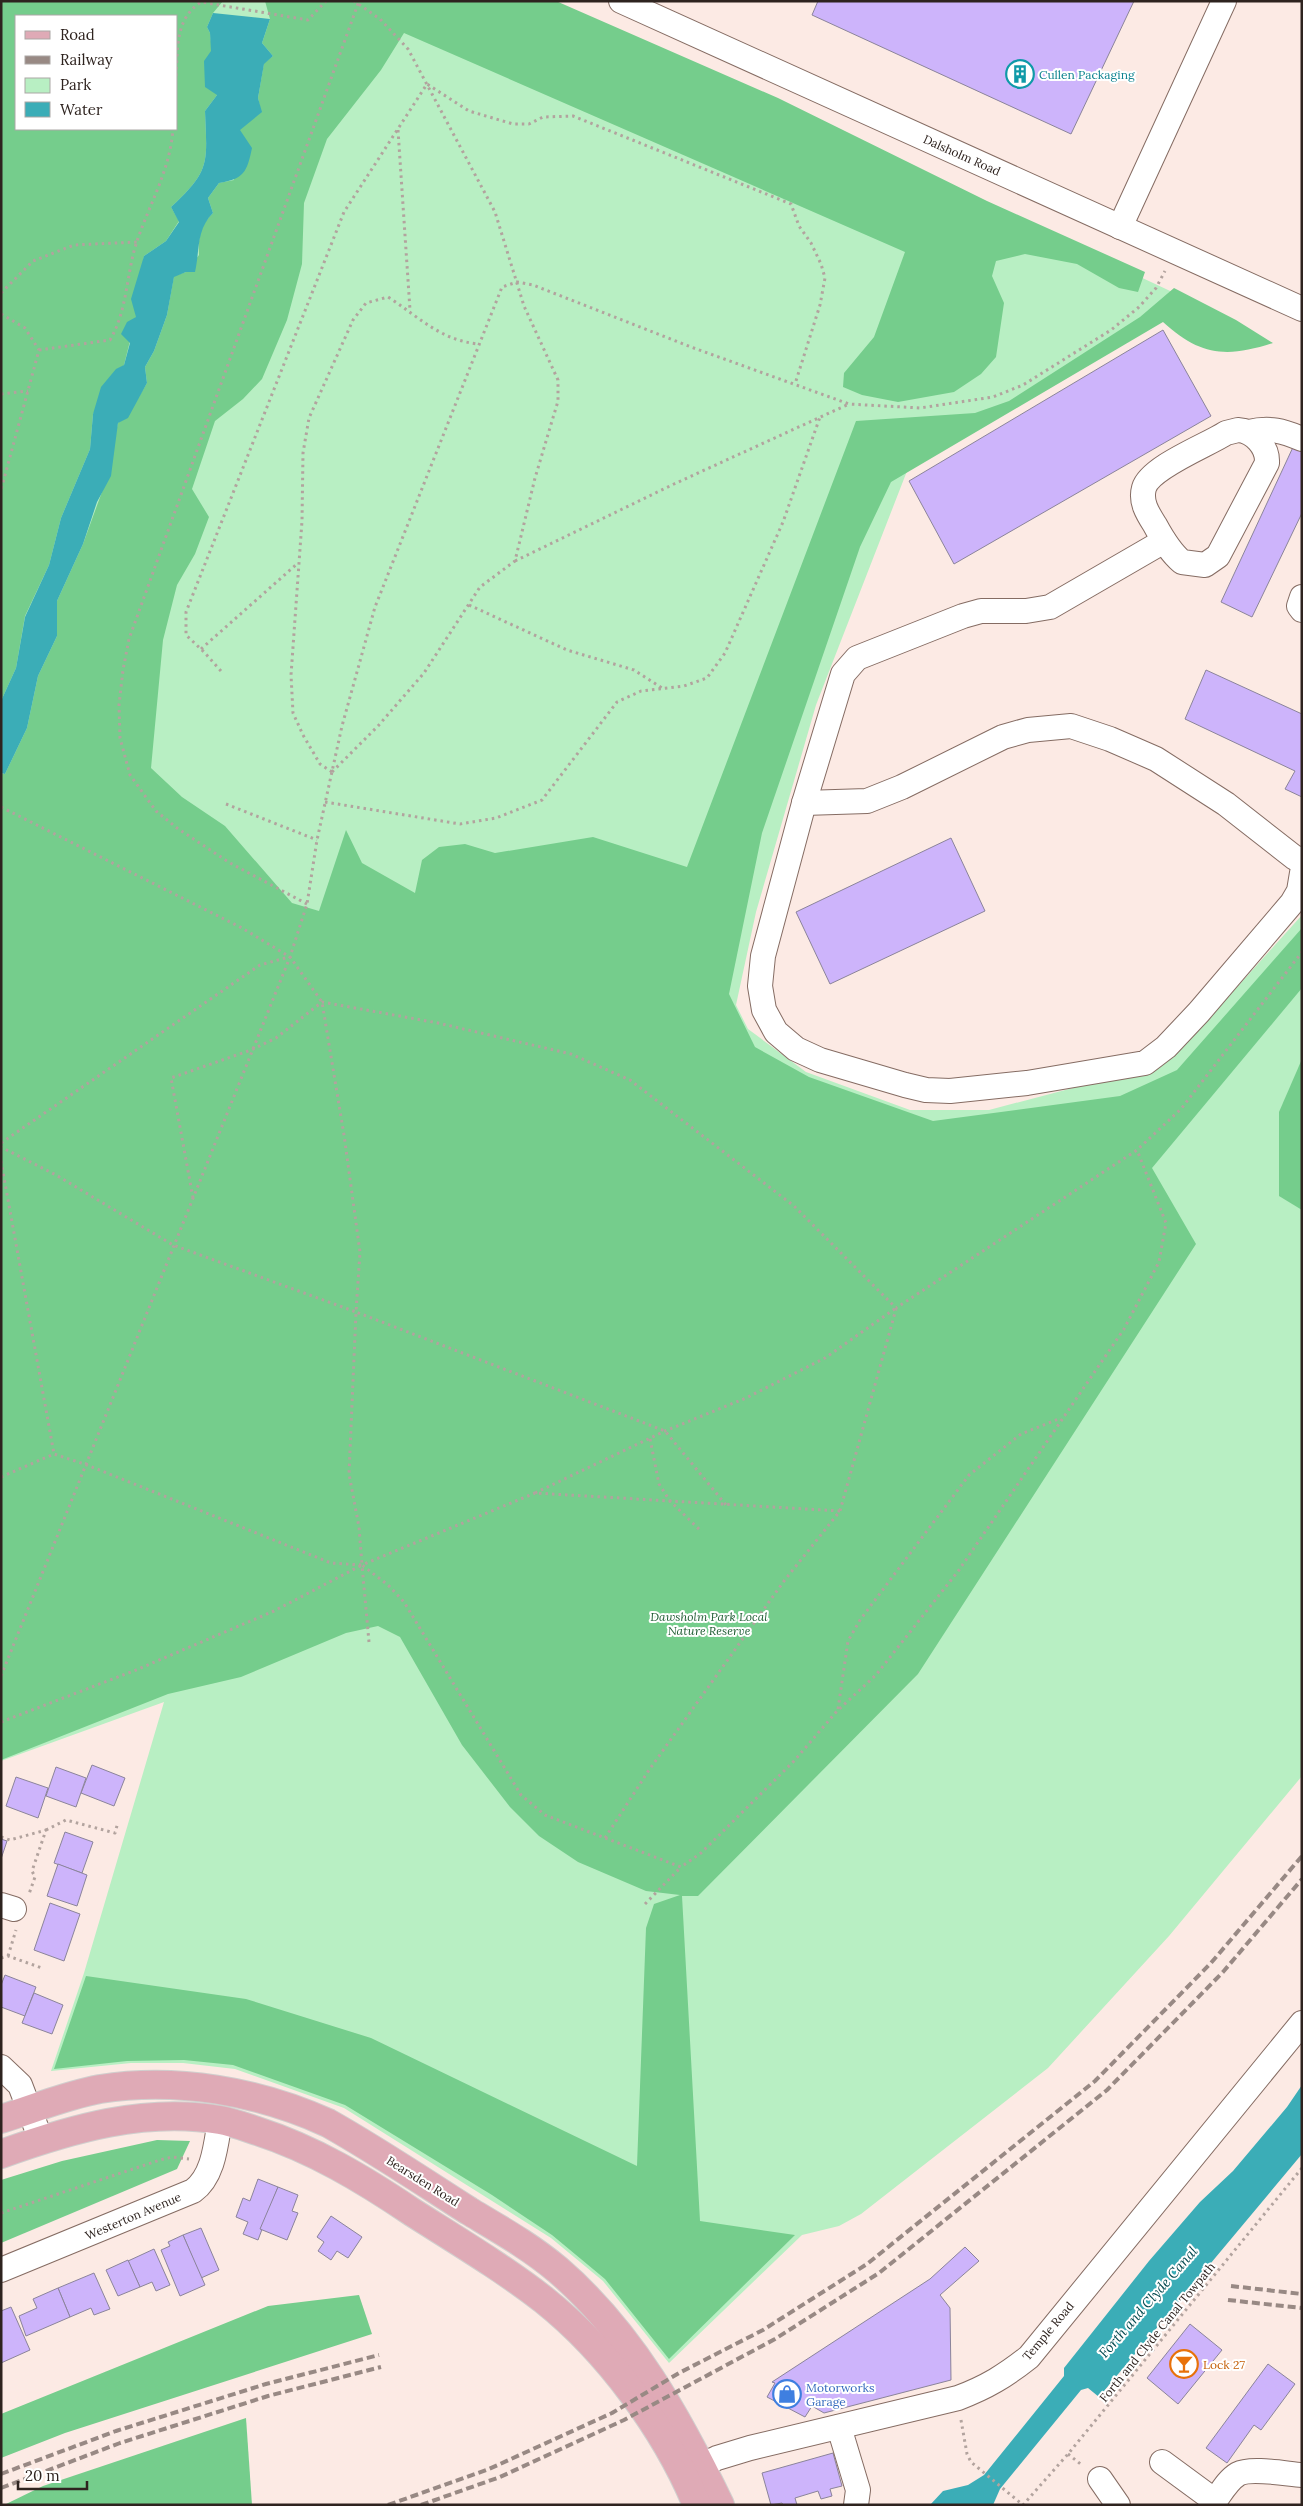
<svg xmlns="http://www.w3.org/2000/svg" width="1303" height="2506" font-family="Lora,serif">
<style>
.green{fill:#b8efc3;fill-rule:evenodd}
.forest{fill:#75cd8c;fill-rule:evenodd}
.water{fill:#3badb7}
.building{fill:#cdb4fb;stroke:#8b849a}
.lines{fill:none;stroke-linecap:round;stroke-linejoin:round}
.minor-casing{stroke:#856c63;stroke-width:26}
.major-casing{stroke:#d1cfce;stroke-width:30}
.path{stroke:#b2a39e;stroke-width:3;stroke-dasharray:2.5 4;stroke-linecap:butt}
.minor{stroke:#fff;stroke-width:24}
.major{stroke:#dfaab6;stroke-width:28}
.rail{stroke:#988984;stroke-width:4;stroke-dasharray:8 4;stroke-linecap:butt}
.labels{text-anchor:middle;dominant-baseline:central;stroke-width:4;stroke-linejoin:round;paint-order:stroke}
.culture-label{font-size:12px;fill:#0d838f;stroke:#fff;text-anchor:start}
.street-label{font-size:12px;fill:#2e231f;stroke:#fff}
.park-label{font-size:12px;font-style:italic;fill:#205e34;stroke:#fff}
.food-label{font-size:12px;fill:#c56008;stroke:#fff;text-anchor:start}
.shop-label{font-size:12px;fill:#366cbe;stroke:#fff;text-anchor:start}
.water-label{font-size:14px;font-style:italic;fill:#054b51;stroke:#fff}
</style>
<rect width="100%" height="100%" fill="#fceae4"/>
<path class="green" d="M 1,1 L 551,1 L 1183,297 L 967,431 L 923,430 L 816,705 L 756,912 L 736,1005 L 748,1029 L 806,1072 L 910,1110 L 989,1110 L 1156,1066 L 1183,1047 L 1302,915 L 1302,1776 L 1169,1936 L 1048,2068 L 861,2214 L 839,2226 L 802,2235 L 669,2363 L 603,2281 L 551,2238 L 344,2108 L 235,2069 L 183,2063 L 131,2063 L 51,2071 L 84,1973 L 164,1702 L 1,1761 ZM 16,16 L 176,16 L 176,129 L 16,129 Z"/>
<g class="forest">
<path d="M 1,1 L 223,1 L 213,13 L 207,27 L 210,33 L 217,95 L 205,111 C 207,163 211,170 171,207 L 179,221 L 166,241 L 144,256 L 136,317 L 124,365 L 93,414 L 90,449 L 61,518 L 49,565 L 25,616 L 16,668 L 1,701 ZM 16,16 L 176,16 L 176,129 L 16,129 Z"/>
<path d="M 265,1 L 556,1 L 778,98 L 987,201 L 1145,272 L 1138,292 L 1119,288 L 1077,264 L 1025,254 L 996,261 L 992,276 L 1004,303 L 996,357 L 981,374 L 954,392 L 898,402 L 862,395 L 843,387 L 844,373 L 874,337 L 905,252 L 404,33 L 381,70 L 327,139 L 304,203 L 302,264 L 287,320 L 262,379 L 243,399 L 215,421 L 192,489 L 209,517 L 195,554 L 177,585 L 163,640 L 151,768 L 182,797 L 225,826 L 292,903 L 319,911 L 346,830 L 362,863 L 415,893 L 422,860 L 439,847 L 465,844 L 495,853 L 593,837 L 687,867 L 856,421 L 975,413 L 1009,401 L 1140,317 L 1174,288 L 1236,320 L 1273,343 C 1227,358 1200,356 1163,322 L 891,482 L 860,547 L 762,833 L 729,994 L 755,1047 L 809,1077 L 933,1121 L 1120,1096 L 1177,1070 L 1302,928 L 1302,988 L 1152,1168 L 1196,1244 L 918,1674 L 698,1896 L 682,1896 L 700,2221 L 795,2235 L 669,2359 L 605,2279 L 552,2235 L 492,2195 L 345,2105 L 233,2065 L 184,2060 L 127,2061 L 54,2069 L 86,1976 L 246,1999 L 371,2038 L 637,2166 L 646,1928 L 654,1904 L 680,1895 L 646,1891 L 578,1862 L 539,1836 L 510,1807 L 462,1745 L 400,1637 L 378,1626 L 346,1633 L 241,1677 L 168,1694 L 1,1760 L 1,773 L 5,774 L 27,728 L 38,676 L 57,636 L 57,601 L 83,544 L 103,489 L 118,423 L 137,400 L 147,383 L 145,367 L 154,351 L 167,315 L 174,276 L 186,272 L 199,255 C 198,238 200,225 213,213 L 208,198 L 219,183 L 234,180 L 239,130 L 261,112 L 258,98 L 264,63 L 273,56 L 262,43 L 270,19 Z"/>
<path d="M 1302,1059 L 1302,1210 L 1279,1196 L 1279,1112 Z"/>
<path d="M 157,2140 L 190,2141 L 177,2169 L 1,2243 L 1,2180 L 62,2161 Z"/>
<path d="M 359,2295 L 372,2334 L 65,2433 L 1,2458 L 1,2414 L 268,2306 Z"/>
<path d="M 246,2418 L 252,2505 L 4,2505 L 43,2486 Z"/>
</g>
<g class="water">
<path d="M 213,13 L 270,19 L 262,43 L 273,56 L 264,64 L 258,98 L 262,112 L 240,130 L 252,148 C 247,172 244,179 219,183 L 208,198 L 213,213 C 196,230 200,250 195,272 L 186,272 L 174,277 L 167,315 L 154,351 L 145,367 L 147,383 L 128,418 L 118,423 L 111,476 L 97,502 L 83,544 L 57,601 L 57,636 L 38,676 L 27,728 L 5,774 L 1,773 L 1,701 L 16,668 L 25,617 L 49,565 L 61,518 L 90,449 L 93,414 L 101,387 L 116,369 L 124,365 L 130,343 L 121,334 L 127,322 L 136,317 L 131,299 L 144,256 L 166,241 L 179,222 L 171,207 C 211,170 207,163 205,111 L 217,95 L 205,87 L 204,61 L 211,51 L 210,33 L 207,27 Z"/>
<path d="M 1302,2085 L 1302,2154 L 1099,2397 L 1088,2388 L 1081,2390 L 1000,2489 L 993,2505 L 930,2505 L 943,2491 L 968,2485 L 984,2475 L 1064,2376 L 1064,2368 L 1149,2261 L 1200,2202 L 1233,2171 L 1287,2107 Z"/>
</g>
<g class="building">
<path d="M 818,1 L 1134,1 L 1071,134 L 812,15 Z"/>
<path d="M 1163,330 L 1211,416 L 954,564 L 909,481 Z"/>
<path d="M 1294,445 L 1302,450 L 1302,513 L 1252,617 L 1221,602 Z"/>
<path d="M 1206,670 L 1302,714 L 1302,797 L 1285,789 L 1295,771 L 1185,719 Z"/>
<path d="M 951,838 L 985,911 L 830,984 L 796,912 Z"/>
<path d="M 92,1765 L 125,1778 L 114,1806 L 81,1793 Z"/>
<path d="M 56,1767 L 86,1778 L 76,1807 L 46,1796 Z"/>
<path d="M 16,1777 L 48,1788 L 38,1818 L 6,1806 Z"/>
<path d="M 65,1832 L 93,1842 L 82,1873 L 54,1863 Z"/>
<path d="M 1,1839 L 7,1841 L 1,1859 Z"/>
<path d="M 58,1864 L 87,1875 L 77,1906 L 47,1896 Z"/>
<path d="M 50,1903 L 80,1914 L 64,1961 L 34,1950 Z"/>
<path d="M 5,1975 L 36,1987 L 25,2016 L 1,2007 L 1,1985 Z"/>
<path d="M 34,1993 L 63,2005 L 52,2034 L 22,2023 Z"/>
<path d="M 258,2179 L 278,2187 L 258,2240 L 243,2234 L 248,2222 L 236,2217 L 243,2198 L 250,2201 Z"/>
<path d="M 278,2187 L 298,2195 L 292,2211 L 298,2213 L 287,2240 L 260,2229 Z"/>
<path d="M 331,2216 L 362,2237 L 348,2258 L 337,2251 L 331,2260 L 318,2251 L 324,2242 L 317,2237 Z"/>
<path d="M 201,2228 L 219,2270 L 201,2278 L 183,2235 Z"/>
<path d="M 183,2235 L 205,2285 L 180,2296 L 161,2250 L 170,2246 L 168,2242 Z"/>
<path d="M 965,2247 L 979,2261 L 940,2295 L 950,2308 L 951,2380 L 824,2413 L 812,2406 L 805,2417 L 767,2397 L 775,2383 L 772,2382 L 930,2279 Z"/>
<path d="M 154,2249 L 170,2285 L 156,2291 L 152,2282 L 140,2287 L 128,2261 Z"/>
<path d="M 128,2260 L 140,2287 L 118,2296 L 106,2270 Z"/>
<path d="M 94,2273 L 110,2309 L 94,2315 L 91,2308 L 70,2317 L 58,2288 Z"/>
<path d="M 58,2288 L 70,2317 L 26,2336 L 19,2316 L 37,2308 L 33,2299 Z"/>
<path d="M 11,2307 L 30,2350 L 1,2363 L 1,2311 Z"/>
<path d="M 1190,2324 L 1222,2350 L 1178,2404 L 1147,2378 Z"/>
<path d="M 1268,2364 L 1295,2384 L 1261,2430 L 1254,2425 L 1227,2463 L 1206,2448 Z"/>
<path d="M 833,2453 L 842,2486 L 830,2489 L 832,2496 L 821,2499 L 818,2491 L 795,2498 L 797,2505 L 783,2505 L 782,2503 L 771,2505 L 762,2473 Z"/>
</g>
<g class="lines">
<defs>
<g id="minor">
<path d="M 621,1 L 1302,309"/>
<path d="M 1120,227 L 1224,1"/>
<path d="M 1238,430 C 1254,431 1268,447 1267,463 L 1218,556 L 1205,565 L 1182,562 C 1170,552 1162,538 1155,525 C 1148,514 1140,502 1144,488 C 1150,467 1208,445 1226,433 Z"/>
<path d="M 1249,432 C 1270,427 1283,431 1302,439"/>
<path d="M 1164,541 L 1050,607 L 1026,611 L 981,611 L 963,616 L 857,658 L 843,674 L 804,803 L 763,956 L 760,986 L 764,1010 L 776,1032 L 796,1049 L 820,1060 L 905,1085 L 926,1090 L 950,1091 L 1027,1083 L 1145,1063 L 1166,1047 L 1199,1012 L 1292,903 L 1299,891 L 1302,873"/>
<path d="M 1302,597 L 1299,606 L 1302,610"/>
<path d="M 804,803 L 867,801 L 902,787 L 1003,737 L 1028,730 L 1071,726 L 1110,739 L 1156,759 L 1226,804 L 1295,858 L 1302,859"/>
<path d="M 1,1905 L 14,1909"/>
<path d="M 1,2067 L 20,2085 L 41,2140"/>
<path d="M 1,2270 L 193,2191 C 214,2176 216,2143 220,2120"/>
<path d="M 839,2427 L 858,2490 L 856,2505"/>
<path d="M 1162,2462 L 1215,2501 C 1222,2491 1228,2480 1238,2474 C 1251,2467 1287,2474 1302,2475"/>
<path d="M 684,2474 L 717,2458 L 750,2448 L 958,2398 C 987,2387 1005,2376 1029,2357 L 1302,2023"/>
<path d="M 1100,2479 L 1118,2505"/>
</g>
<g id="major">
<path d="M 1,2119 C 33,2109 67,2095 100,2089 C 176,2077 258,2091 328,2123 C 376,2150 422,2181 469,2211 C 499,2229 531,2247 558,2270 C 631,2333 679,2419 720,2505"/>
<path d="M 1,2154 C 71,2129 145,2107 220,2120 C 232,2122 245,2127 257,2131 C 313,2149 363,2179 412,2212 C 456,2240 503,2268 544,2300 C 608,2351 666,2430 697,2505"/>
</g>
</defs>
<use href="#minor" class="minor-casing"/>
<use href="#major" class="major-casing"/>
<g class="path">
<path d="M 176,76 C 178,47 175,19 201,2 L 308,20 L 326,1"/>
<path d="M 398,130 L 410,310"/>
<path d="M 1,293 L 33,261 L 74,245 L 137,242"/>
<path d="M 1,314 L 25,328 L 39,350 L 1,490"/>
<path d="M 39,350 L 110,340 C 128,309 126,274 137,241 C 150,203 170,170 173,129"/>
<path d="M 1,394 L 28,391"/>
<path d="M 515,561 L 674,484 L 849,404"/>
<path d="M 469,605 L 567,650 L 634,670 L 662,688"/>
<path d="M 201,649 L 298,563"/>
<path d="M 221,671 L 204,652 L 186,635 L 186,612 L 344,212 L 427,84 L 469,111 L 513,124 L 529,124 L 543,117 L 573,116 L 791,204 L 799,226 L 811,243 L 821,264 L 825,278 L 820,305 L 795,384"/>
<path d="M 332,772 L 378,726 L 424,673 L 480,587 L 515,561 L 535,478 L 558,401 L 558,380 L 524,306 L 495,212 L 408,49 L 380,19 L 354,1"/>
<path d="M 332,772 L 320,764 L 303,735 L 293,713 L 291,675 L 302,521 L 303,453 L 309,418 L 353,320 L 366,303 L 388,297 C 419,317 440,340 478,344"/>
<path d="M 325,802 L 460,824 L 496,818 L 542,800 L 617,702 L 641,691 L 684,686 L 707,678 L 725,653 L 783,522 L 820,417"/>
<path d="M 226,804 L 317,840"/>
<path d="M 1,807 L 242,928 L 290,957 L 322,1002 L 344,1135 L 360,1252 L 356,1312 L 173,1245 L 56,1175 L 1,1147"/>
<path d="M 307,904 L 230,863 L 177,828 L 156,811 L 130,775 L 120,738 L 119,705 L 123,670 L 129,639 L 359,1"/>
<path d="M 1,1143 L 260,965 L 289,957"/>
<path d="M 1,1161 L 54,1454"/>
<path d="M 193,1198 L 171,1078 L 251,1050 L 276,1038 L 322,1002 L 438,1023 L 571,1054 L 630,1080 L 794,1206 L 896,1308 L 1137,1150 L 1181,1109 L 1302,952"/>
<path d="M 650,1439 L 659,1484 L 670,1501 L 701,1531"/>
<path d="M 1,1477 L 54,1454 L 87,1465 L 331,1563 L 362,1565 L 535,1493"/>
<path d="M 840,1511 L 535,1493 L 665,1431 L 746,1398 L 825,1358 L 896,1308"/>
<path d="M 369,1642 L 362,1565 L 388,1585 L 404,1602 L 521,1795 L 545,1815 L 681,1867 L 701,1853 L 794,1761 L 837,1711 L 876,1675 L 959,1570 L 1124,1329 L 1159,1262 L 1166,1223 L 1137,1150"/>
<path d="M 1,1676 L 290,957 L 307,904 L 317,840 L 342,726 L 375,607 L 502,287 L 517,282 L 533,285 L 691,347 L 849,404 L 920,408 L 993,397 L 1023,385 L 1111,330 L 1139,307 L 1156,288 L 1165,271"/>
<path d="M 838,1709 L 848,1641 L 860,1620 L 969,1475 L 1021,1434 L 1061,1418"/>
<path d="M 1,1722 L 136,1670 L 274,1611 L 362,1565 L 359,1527 L 349,1474 L 356,1312 L 665,1431 L 726,1505"/>
<path d="M 46,1830 L 66,1820 L 115,1833 L 118,1822"/>
<path d="M 1,1837 L 10,1840 L 46,1830 L 32,1871 L 35,1877 L 29,1894"/>
<path d="M 605,1838 L 649,1770 L 784,1581 L 840,1511 L 896,1309"/>
<path d="M 645,1904 L 681,1867"/>
<path d="M 8,1956 L 16,1930"/>
<path d="M 1,1958 L 8,1956 L 42,1968"/>
<path d="M 1,2213 L 160,2160 L 172,2157 L 189,2159"/>
<path d="M 961,2420 L 967,2454 L 971,2462 L 1023,2505 L 1068,2454 L 1302,2168"/>
<path d="M 1068,2454 L 1083,2466"/>
</g>
<use href="#minor" class="minor"/>
<use href="#major" class="major"/>
<g class="rail">
<path d="M 1231,2286 L 1302,2294"/>
<path d="M 1228,2300 L 1302,2308"/>
<path d="M 1,2474 L 116,2431 L 266,2384 L 379,2355"/>
<path d="M 1,2488 L 120,2443 L 268,2396 L 381,2367"/>
<path d="M 388,2505 L 489,2469 L 612,2413 L 679,2373 L 763,2330 L 867,2264 L 1095,2081 L 1211,1963 L 1302,1856"/>
<path d="M 421,2505 L 500,2477 L 624,2420 L 775,2339 L 879,2273 L 1107,2090 L 1223,1972 L 1302,1879"/>
</g>
</g>
<defs>
<symbol id="building-ring" viewBox="-11 -11 22 22"><circle r="9.5" fill="#fff" stroke="#0f9aa8" stroke-width="1.5"/><path d="M-4-6H4V6H1V3H-1V6H-4ZM-2.5-4.3h1.7v1.8h-1.7ZM.8-4.3h1.7v1.8H.8ZM-2.5-1h1.7V.8h-1.7ZM.8-1h1.7V.8H.8Z" fill="#0f9aa8"/></symbol>
<symbol id="bar-ring" viewBox="-11 -11 22 22"><circle r="9.5" fill="#fff" stroke="#e8710a" stroke-width="1.5"/><path d="M-6-5H6L.8 .8V4.5H3.5V6h-7V4.5H-.8V.8Z" fill="#e8710a"/></symbol>
<symbol id="shop-ring" viewBox="-11 -11 22 22"><circle r="9.5" fill="#fff" stroke="#3f7fe0" stroke-width="1.5"/><path d="M-5-2.5h2.3a2.7 3.5 0 0 1 5.4 0H5L5.5 6h-11ZM-1.5-2.5h3a1.5 2.3 0 0 0-3 0Z" fill="#3f7fe0"/></symbol>
</defs>
<g fill-rule="evenodd">
<use href="#building-ring" x="1004" y="58" width="32" height="32"/>
<use href="#bar-ring" x="1168" y="2348" width="32" height="32"/>
<use href="#shop-ring" x="771" y="2378" width="32" height="32"/>
</g>
<g class="labels">
<g class="culture-label">
<text x="1039" y="74">Cullen Packaging</text>
</g>
<g class="street-label">
<text transform="translate(962 155) rotate(24)">Dalsholm Road</text>
<text transform="translate(423 2181) rotate(32)">Bearsden Road</text>
<text transform="translate(133 2216) rotate(-23)">Westerton Avenue</text>
<text transform="translate(1048 2331) rotate(-50)">Temple Road</text>
<text transform="translate(1157 2332) rotate(-51)">Forth and Clyde Canal Towpath</text>
</g>
<g class="park-label">
<text x="709" y="1616">Dawsholm Park Local<tspan x="709" dy="14">Nature Reserve</tspan></text>
</g>
<g class="food-label">
<text x="1203" y="2364">Lock 27</text>
</g>
<g class="shop-label">
<text x="806" y="2387">Motorworks<tspan x="806" dy="14">Garage</tspan></text>
</g>
<g class="water-label">
<text transform="translate(1148 2302) rotate(-49)">Forth and Clyde Canal</text>
</g>
</g>
<rect width="1303" height="2506" fill="none" stroke="#2e231f" stroke-width="5"/>
<rect x="15" y="15" width="162" height="115" fill="#ffffff" stroke="#aba7a5"/>
<rect x="25" y="31" width="25" height="8" fill="#dfaab6" stroke="#aba7a5"/>
<text x="60" y="40" font-size="15" fill="#2e231f">Road</text>
<rect x="25" y="56" width="25" height="8" fill="#988984" stroke="#aba7a5"/>
<text x="60" y="65" font-size="15" fill="#2e231f">Railway</text>
<rect x="25" y="78" width="25" height="15" fill="#b8efc3" stroke="#aba7a5"/>
<text x="60" y="90" font-size="15" fill="#2e231f">Park</text>
<rect x="25" y="102" width="25" height="15" fill="#3badb7" stroke="#aba7a5"/>
<text x="60" y="115" font-size="15" fill="#2e231f">Water</text>
<path d="M18 2481v8h69v-8" fill="none" stroke="#2e231f" stroke-width="2.5"/>
<text x="25" y="2481" font-size="15" fill="#2e231f" stroke="#ffffff" stroke-width="4" paint-order="stroke">20 m</text>
</svg>
